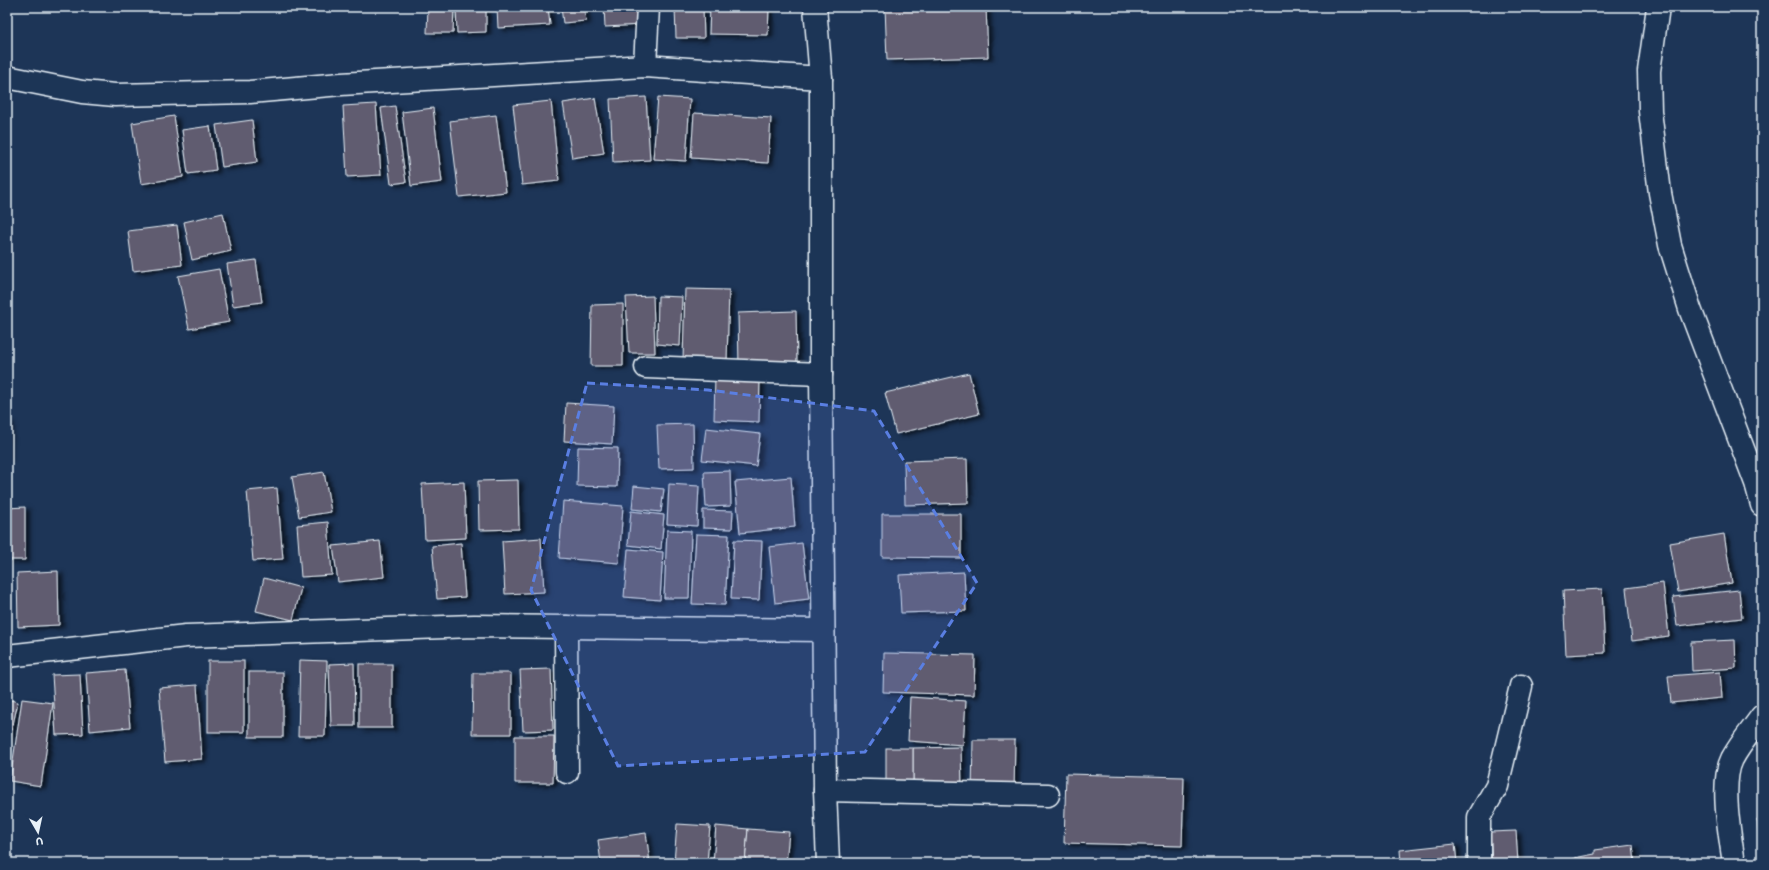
<svg xmlns="http://www.w3.org/2000/svg" width="1769" height="870" font-family="Itim,sans-serif">
<style>
.building{fill:#605b70;stroke:#e8f1f8;filter:url(#shadow)}
.lines{fill:none;stroke-linecap:round;stroke-linejoin:round}
.minor-casing{stroke:#e8f1f8;stroke-width:25}
.minor{stroke:#1d3557;stroke-width:22}
.marked{fill:#5a7fe2;fill-opacity:0.2;stroke:#5a7fe2;stroke-width:3;stroke-dasharray:8 5;stroke-linejoin:round}
</style>
<defs>
<filter id="shadow"><feDropShadow dx="4.5" dy="2.5" stdDeviation="2" flood-color="#0009"/></filter>
</defs>
<rect width="100%" height="100%" fill="#1d3557"/>
<filter id="ink" filterUnits="userSpaceOnUse"><feTurbulence type="fractalNoise" baseFrequency=".025" numOctaves="2"/><feDisplacementMap in="SourceGraphic" scale="8" xChannelSelector="R" yChannelSelector="G"/><feConvolveMatrix kernelMatrix="1 2 1 2 8 2 1 2 1" color-interpolation-filters="sRGB"/></filter>
<g filter="url(#ink)">
<g class="building">
<path d="M 428,7 L 454,7 L 453,33 L 427,33 Z"/>
<path d="M 456,7 L 486,7 L 486,32 L 457,33 Z"/>
<path d="M 497,7 L 548,7 L 550,25 L 498,28 Z"/>
<path d="M 561,7 L 584,7 L 586,21 L 563,23 Z"/>
<path d="M 604,7 L 640,7 L 641,25 L 605,27 Z"/>
<path d="M 675,7 L 703,7 L 704,38 L 676,38 Z"/>
<path d="M 710,7 L 769,7 L 768,35 L 709,34 Z"/>
<path d="M 885,7 L 986,7 L 988,57 L 887,60 Z"/>
<path d="M 646,97 L 650,160 L 613,162 L 610,99 Z"/>
<path d="M 658,97 L 690,99 L 686,161 L 653,159 Z"/>
<path d="M 595,98 L 604,153 L 572,158 L 563,103 Z"/>
<path d="M 551,101 L 559,181 L 522,185 L 513,105 Z"/>
<path d="M 376,104 L 381,175 L 347,177 L 343,106 Z"/>
<path d="M 395,106 L 406,182 L 391,184 L 381,108 Z"/>
<path d="M 433,108 L 442,182 L 411,186 L 402,112 Z"/>
<path d="M 694,113 L 771,118 L 768,163 L 691,158 Z"/>
<path d="M 496,115 L 506,192 L 459,197 L 450,121 Z"/>
<path d="M 174,116 L 183,177 L 141,184 L 132,123 Z"/>
<path d="M 252,120 L 257,162 L 222,167 L 216,125 Z"/>
<path d="M 210,126 L 216,170 L 188,174 L 182,130 Z"/>
<path d="M 223,213 L 231,251 L 192,260 L 184,222 Z"/>
<path d="M 177,225 L 182,265 L 133,271 L 128,231 Z"/>
<path d="M 256,260 L 262,302 L 233,306 L 227,264 Z"/>
<path d="M 219,269 L 229,322 L 189,329 L 178,276 Z"/>
<path d="M 685,289 L 729,290 L 727,361 L 683,360 Z"/>
<path d="M 653,296 L 655,353 L 629,353 L 626,297 Z"/>
<path d="M 658,296 L 682,297 L 680,346 L 657,344 Z"/>
<path d="M 623,304 L 623,366 L 591,366 L 592,305 Z"/>
<path d="M 796,311 L 797,366 L 739,367 L 738,313 Z"/>
<path d="M 969,373 L 979,414 L 896,434 L 885,393 Z"/>
<path d="M 715,376 L 760,378 L 759,422 L 714,420 Z"/>
<path d="M 566,403 L 614,406 L 612,444 L 564,441 Z"/>
<path d="M 7,420 L 9,420 L 7,459 Z"/>
<path d="M 693,424 L 694,468 L 659,469 L 657,425 Z"/>
<path d="M 706,428 L 760,434 L 756,466 L 702,460 Z"/>
<path d="M 578,447 L 618,448 L 617,487 L 577,486 Z"/>
<path d="M 967,459 L 968,503 L 905,505 L 904,461 Z"/>
<path d="M 730,471 L 731,506 L 706,507 L 704,472 Z"/>
<path d="M 324,472 L 331,512 L 299,517 L 292,477 Z"/>
<path d="M 791,477 L 795,527 L 740,533 L 735,482 Z"/>
<path d="M 518,480 L 519,529 L 479,530 L 478,481 Z"/>
<path d="M 464,482 L 466,538 L 425,540 L 422,484 Z"/>
<path d="M 669,484 L 699,486 L 697,526 L 667,524 Z"/>
<path d="M 634,486 L 664,489 L 661,512 L 632,509 Z"/>
<path d="M 277,488 L 283,559 L 253,561 L 247,491 Z"/>
<path d="M 563,501 L 623,506 L 619,563 L 559,558 Z"/>
<path d="M 25,507 L 25,560 L 7,560 L 7,508 Z"/>
<path d="M 703,510 L 733,511 L 732,529 L 703,528 Z"/>
<path d="M 631,511 L 664,515 L 661,549 L 628,545 Z"/>
<path d="M 882,514 L 961,514 L 961,558 L 882,557 Z"/>
<path d="M 328,522 L 332,575 L 301,577 L 297,525 Z"/>
<path d="M 667,530 L 691,531 L 689,598 L 664,598 Z"/>
<path d="M 696,534 L 729,535 L 725,605 L 692,604 Z"/>
<path d="M 1724,534 L 1732,583 L 1678,592 L 1670,543 Z"/>
<path d="M 541,538 L 544,592 L 505,594 L 502,541 Z"/>
<path d="M 734,540 L 762,541 L 759,600 L 731,599 Z"/>
<path d="M 380,541 L 384,577 L 338,582 L 333,546 Z"/>
<path d="M 461,543 L 465,597 L 437,599 L 432,546 Z"/>
<path d="M 802,543 L 809,599 L 775,603 L 769,547 Z"/>
<path d="M 628,549 L 663,552 L 660,600 L 624,597 Z"/>
<path d="M 58,571 L 59,625 L 18,627 L 17,573 Z"/>
<path d="M 964,572 L 966,611 L 901,613 L 899,575 Z"/>
<path d="M 264,578 L 301,588 L 293,620 L 256,611 Z"/>
<path d="M 1663,583 L 1669,636 L 1632,641 L 1626,588 Z"/>
<path d="M 1602,589 L 1605,653 L 1566,655 L 1563,591 Z"/>
<path d="M 1739,590 L 1742,618 L 1677,626 L 1673,597 Z"/>
<path d="M 1735,640 L 1736,668 L 1692,671 L 1691,642 Z"/>
<path d="M 884,653 L 975,655 L 974,695 L 883,692 Z"/>
<path d="M 300,660 L 327,661 L 325,736 L 298,736 Z"/>
<rect x="208" y="661" width="36" height="71"/>
<path d="M 354,663 L 355,726 L 331,726 L 329,664 Z"/>
<rect x="359" y="664" width="33" height="64"/>
<path d="M 551,669 L 553,730 L 523,731 L 520,670 Z"/>
<path d="M 125,670 L 130,727 L 90,731 L 86,673 Z"/>
<rect x="249" y="672" width="34" height="65"/>
<path d="M 1720,672 L 1722,698 L 1671,703 L 1668,676 Z"/>
<path d="M 473,673 L 511,673 L 511,734 L 472,734 Z"/>
<path d="M 80,674 L 83,734 L 56,735 L 52,675 Z"/>
<path d="M 197,685 L 202,759 L 165,762 L 159,688 Z"/>
<path d="M 910,697 L 966,701 L 963,745 L 908,741 Z"/>
<path d="M 7,699 L 18,702 L 7,751 Z"/>
<path d="M 22,699 L 53,703 L 41,786 L 10,781 Z"/>
<path d="M 515,736 L 554,736 L 553,783 L 515,783 Z"/>
<path d="M 973,740 L 1015,740 L 1014,793 L 972,793 Z"/>
<path d="M 961,747 L 962,789 L 913,790 L 913,748 Z"/>
<rect x="886" y="748" width="27" height="42"/>
<path d="M 1066,774 L 1184,777 L 1182,846 L 1064,843 Z"/>
<path d="M 1762,818 L 1762,849 L 1760,849 L 1757,819 Z"/>
<path d="M 677,824 L 710,826 L 707,863 L 674,863 Z"/>
<path d="M 716,826 L 748,829 L 745,863 L 713,863 Z"/>
<path d="M 748,829 L 789,832 L 786,863 L 745,863 Z"/>
<path d="M 1516,831 L 1518,863 L 1492,863 L 1490,832 Z"/>
<path d="M 646,833 L 650,863 L 601,863 L 598,840 Z"/>
<path d="M 1455,844 L 1457,863 L 1401,863 L 1400,850 Z"/>
<path d="M 1633,845 L 1635,863 L 1575,863 L 1574,858 L 1595,854 L 1595,850 Z"/>
</g>
<g class="lines">
<defs>
<g id="minor">
<path d="M 815,7 L 821,78 L 821,374 L 825,790 L 828,863"/>
<path d="M 1658,7 L 1649,71 L 1650,111 L 1660,193 L 1670,245 L 1690,309 L 1756,483 L 1762,505"/>
<path d="M 645,66 L 648,7"/>
<path d="M 7,77 L 82,92 L 115,95 L 250,92 L 341,84 L 645,66 L 821,78"/>
<path d="M 646,367 L 821,374"/>
<path d="M 566,627 L 567,772"/>
<path d="M 7,656 L 186,636 L 474,626 L 823,630"/>
<path d="M 825,790 L 1048,795"/>
<path d="M 1479,863 L 1479,817 L 1497,786 L 1521,686"/>
<path d="M 1734,863 C 1730,836 1720,783 1732,759 C 1740,744 1752,730 1762,716"/>
</g>
</defs>
<use href="#minor" class="minor-casing"/>
<use href="#minor" class="minor"/>
</g>
</g>
<path class="marked" d="M 587,383 L 708,390 L 874,411 L 977,583 L 865,752 L 618,766 L 531,590 Z"/>
<rect width="1769" height="870" fill="none" stroke="#1d3557" stroke-width="24"/>
<rect x="12" y="12" width="1745" height="846" fill="none" stroke="#e8f1f8" stroke-width="1.5" filter="url(#ink)"/>
<g transform="translate(38 832) rotate(171)" stroke="#1d3557" stroke-width="3" paint-order="stroke">
<path d="M0-3L7 15L0 10L-7 15Z" fill="#e8f1f8"/>
<text y="-6" font-size="11" font-weight="bold" text-anchor="middle" fill="#e8f1f8">U</text>
</g>
</svg>
